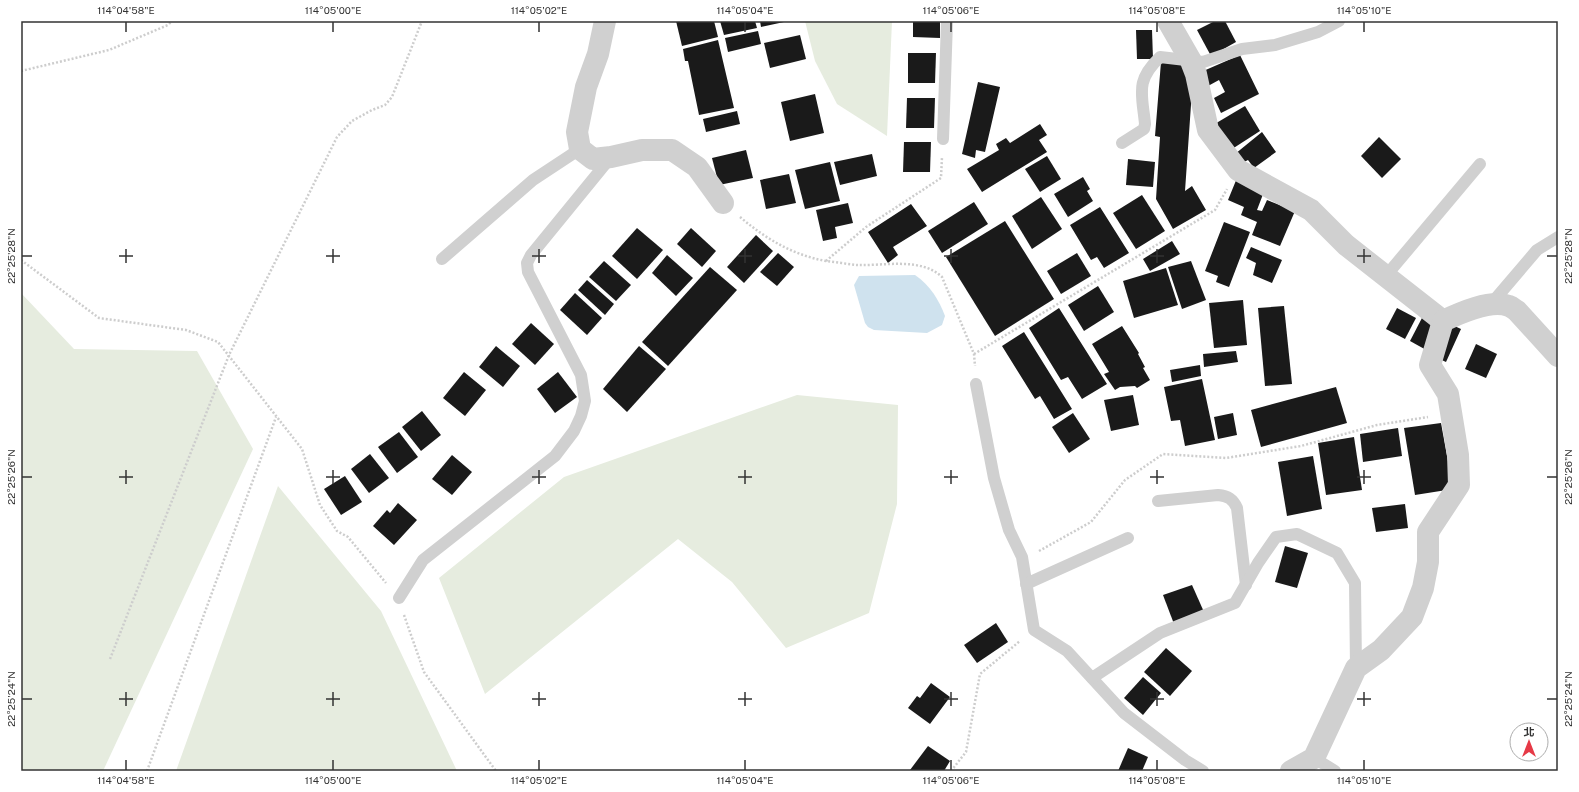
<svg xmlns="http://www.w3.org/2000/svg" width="1579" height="792" font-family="'Public Sans','Noto Sans TC',sans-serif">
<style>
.green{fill:#e6ecdf}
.water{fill:#cfe2ee}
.building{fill:#1a1a1a}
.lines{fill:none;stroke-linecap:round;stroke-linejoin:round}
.path{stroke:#cdcdcd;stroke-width:2.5;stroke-dasharray:2 2;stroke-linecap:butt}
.lane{stroke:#d0d0d0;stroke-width:12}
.street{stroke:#d0d0d0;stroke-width:22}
.ticks{fill:none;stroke:#333;stroke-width:1.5}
.neatline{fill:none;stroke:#333;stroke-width:1.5}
.ticks-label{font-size:10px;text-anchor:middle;fill:#333}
</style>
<rect width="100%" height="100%" fill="#fff"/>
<g class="green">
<path d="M 805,21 L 892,21 L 887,136 L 837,104 L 815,61 Z"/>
<path d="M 21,293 L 74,349 L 197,351 L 253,449 L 103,771 L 21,771 Z"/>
<path d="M 797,395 L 898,405 L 897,504 L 869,613 L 786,648 L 732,582 L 678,539 L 485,694 L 439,578 L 564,477 Z"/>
<path d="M 278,486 L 381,611 L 457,771 L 176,771 Z"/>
</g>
<path class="water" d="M 915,275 C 930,285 939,300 945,316 L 942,325 L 927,333 L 874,330 L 868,327 L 865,323 L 854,285 L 859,276 Z"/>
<g class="building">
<path d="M 676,21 L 714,21 L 718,37 L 682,46 Z"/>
<path d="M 720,21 L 755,21 L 757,28 L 724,35 Z"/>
<path d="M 760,21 L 784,21 L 784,22 L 761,27 Z"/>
<path d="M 913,21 L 940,21 L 940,38 L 913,37 Z"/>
<path d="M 1215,21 L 1225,21 L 1236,42 L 1211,56 L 1197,30 Z"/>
<path d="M 1136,30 L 1152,30 L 1153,59 L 1137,59 Z"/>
<path d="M 758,31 L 761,44 L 728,52 L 725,38 Z"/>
<path d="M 800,35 L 806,59 L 770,68 L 764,43 Z"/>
<path d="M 718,40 L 734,108 L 699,115 L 688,61 L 685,61 L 683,49 Z"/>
<path d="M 908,53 L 936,53 L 935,83 L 908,83 Z"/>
<path d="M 1240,55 L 1259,94 L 1221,113 L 1214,98 L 1225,92 L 1219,80 L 1208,86 L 1201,72 Z"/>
<path d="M 1161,62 L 1186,64 L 1193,76 L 1185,191 L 1192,186 L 1206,210 L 1173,229 L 1156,199 L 1160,137 L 1155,136 Z"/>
<path d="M 978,82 L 1000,87 L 985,152 L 976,150 L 975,158 L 962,154 Z"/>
<path d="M 815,94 L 824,133 L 790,141 L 781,102 Z"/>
<path d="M 907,98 L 935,98 L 934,128 L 906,128 Z"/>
<path d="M 1245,106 L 1260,131 L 1229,151 L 1213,125 Z"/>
<path d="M 737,111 L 740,124 L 706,132 L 703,119 Z"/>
<path d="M 1040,124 L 1047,135 L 1039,140 L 1047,152 L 982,192 L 967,169 L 999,150 L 996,144 L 1006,138 L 1010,143 Z"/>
<path d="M 1262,132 L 1276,152 L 1254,168 L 1248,160 L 1242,163 L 1235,154 Z"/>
<path d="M 1379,137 L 1401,159 L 1382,178 L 1361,156 Z"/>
<path d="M 904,142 L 931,142 L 930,172 L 903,172 Z"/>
<path d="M 746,150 L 753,178 L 719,185 L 712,158 Z"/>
<path d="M 872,154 L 877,176 L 840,185 L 834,162 Z"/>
<path d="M 1047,156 L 1061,179 L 1040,192 L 1025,169 Z"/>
<path d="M 1128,159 L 1155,162 L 1153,187 L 1126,185 Z"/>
<path d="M 830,162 L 840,201 L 805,209 L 795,170 Z"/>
<path d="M 789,174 L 796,203 L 766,209 L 760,180 Z"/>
<path d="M 1083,177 L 1090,189 L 1087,191 L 1093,201 L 1068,217 L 1054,194 Z"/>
<path d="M 1237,178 L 1265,189 L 1257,210 L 1262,211 L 1267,200 L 1295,211 L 1280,246 L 1252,235 L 1257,222 L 1241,215 L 1244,207 L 1228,200 Z"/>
<path d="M 1142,195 L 1165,231 L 1136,249 L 1113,213 Z"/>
<path d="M 1041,197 L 1062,229 L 1032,249 L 1012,216 Z"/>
<path d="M 974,202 L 988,224 L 942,253 L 928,231 Z"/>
<path d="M 848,203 L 853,223 L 835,227 L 837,238 L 823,241 L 816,210 Z"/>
<path d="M 911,204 L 927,226 L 893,247 L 898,255 L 888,263 L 868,232 Z"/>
<path d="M 1100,207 L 1129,253 L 1104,268 L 1097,257 L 1091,260 L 1070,225 Z"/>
<path d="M 1005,221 L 1054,299 L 995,336 L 946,257 Z"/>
<path d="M 1224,222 L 1250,232 L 1229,287 L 1216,282 L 1218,276 L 1205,271 Z"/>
<path d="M 637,228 L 663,250 L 637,279 L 612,256 Z"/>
<path d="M 691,228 L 716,251 L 702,267 L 677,244 Z"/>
<path d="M 756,235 L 773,251 L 744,283 L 727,267 Z"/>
<path d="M 1172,241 L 1180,254 L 1150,271 L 1143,259 Z"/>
<path d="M 1251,247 L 1282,260 L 1272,283 L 1253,275 L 1256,263 L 1246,258 Z"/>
<path d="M 778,253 L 794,267 L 777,286 L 760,272 Z"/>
<path d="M 1077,253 L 1091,276 L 1061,294 L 1047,271 Z"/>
<path d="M 667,255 L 693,278 L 676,296 L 652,273 Z"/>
<path d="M 604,261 L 631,285 L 616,301 L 589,277 Z"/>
<path d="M 1191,261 L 1206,300 L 1182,309 L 1168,267 Z"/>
<path d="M 710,267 L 737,290 L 668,366 L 642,342 Z"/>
<path d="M 1166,268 L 1178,305 L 1134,318 L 1123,281 Z"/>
<path d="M 587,280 L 614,304 L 605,315 L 578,290 Z"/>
<path d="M 1098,286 L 1114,312 L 1084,331 L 1068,305 Z"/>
<path d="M 575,293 L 602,318 L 587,335 L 560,310 Z"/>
<path d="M 1243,300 L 1247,345 L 1214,348 L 1209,303 Z"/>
<path d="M 1284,306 L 1292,384 L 1265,386 L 1258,308 Z"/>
<path d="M 1059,308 L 1107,384 L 1082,399 L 1068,377 L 1061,380 L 1029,328 Z"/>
<path d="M 1397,308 L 1416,318 L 1405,339 L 1386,329 Z"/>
<path d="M 1423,316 L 1434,321 L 1428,351 L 1410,341 Z"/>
<path d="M 531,323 L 554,344 L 535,365 L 512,344 Z"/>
<path d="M 1450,324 L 1461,329 L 1446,362 L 1435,357 Z"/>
<path d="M 1122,326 L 1139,353 L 1138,354 L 1145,367 L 1143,368 L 1150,380 L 1137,388 L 1135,386 L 1120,387 L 1115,390 L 1104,374 L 1109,372 L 1092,344 Z"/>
<path d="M 1024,332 L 1072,409 L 1054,419 L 1040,396 L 1035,399 L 1002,346 Z"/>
<path d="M 1476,344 L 1497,354 L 1486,378 L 1465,369 Z"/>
<path d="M 496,346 L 520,366 L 503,387 L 479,367 Z"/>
<path d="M 639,346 L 666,369 L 627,412 L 603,389 Z"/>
<path d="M 1236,351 L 1238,362 L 1204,367 L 1203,354 Z"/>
<path d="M 1200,365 L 1201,376 L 1172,382 L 1170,370 Z"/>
<path d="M 464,372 L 486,390 L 465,416 L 443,398 Z"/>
<path d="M 558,372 L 577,397 L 555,413 L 537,389 Z"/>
<path d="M 1202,379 L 1215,440 L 1185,446 L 1180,420 L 1171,421 L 1164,387 Z"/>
<path d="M 1336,387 L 1347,423 L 1261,447 L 1251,410 Z"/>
<path d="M 1133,395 L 1139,425 L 1111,431 L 1104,400 Z"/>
<path d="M 422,411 L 441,435 L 421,451 L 402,427 Z"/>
<path d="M 1073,413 L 1090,439 L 1069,453 L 1052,427 Z"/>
<path d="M 1233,413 L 1237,435 L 1218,439 L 1214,417 Z"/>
<path d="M 1441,423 L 1453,489 L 1415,495 L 1404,428 Z"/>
<path d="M 1398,428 L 1402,456 L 1363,462 L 1360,434 Z"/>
<path d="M 399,432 L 418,457 L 397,473 L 378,447 Z"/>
<path d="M 1354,437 L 1362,490 L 1326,495 L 1318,443 Z"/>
<path d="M 370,454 L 389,478 L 369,493 L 351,469 Z"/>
<path d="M 452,455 L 472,472 L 452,495 L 432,479 Z"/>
<path d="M 1313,456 L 1322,509 L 1287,516 L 1278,462 Z"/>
<path d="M 345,476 L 362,502 L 341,515 L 324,489 Z"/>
<path d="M 398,503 L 417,520 L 394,545 L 373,526 L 387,510 L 390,513 Z"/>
<path d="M 1405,504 L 1408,528 L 1376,532 L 1372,508 Z"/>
<path d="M 1285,546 L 1308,553 L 1297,588 L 1275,582 Z"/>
<path d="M 1192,585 L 1204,612 L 1174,624 L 1163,595 Z"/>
<path d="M 996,623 L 1008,642 L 977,663 L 964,645 Z"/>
<path d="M 1166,648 L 1192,671 L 1170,696 L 1144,672 Z"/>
<path d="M 1143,677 L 1161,693 L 1143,715 L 1124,698 Z"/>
<path d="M 931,683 L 950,697 L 930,724 L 908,708 L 917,696 L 920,698 Z"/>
<path d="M 928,746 L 950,761 L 944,771 L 911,771 L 910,770 Z"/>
<path d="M 1128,748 L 1148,757 L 1142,771 L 1118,771 Z"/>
</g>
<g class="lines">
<g class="path">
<path d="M 21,71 L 109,50 L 168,25 L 172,21"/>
<path d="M 740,217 C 766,239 793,255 826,261 C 836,262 847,264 857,265 C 884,266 921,257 942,277 L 974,354 L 975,366"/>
<path d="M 21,260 L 99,318 L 186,330 L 218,342 L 302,449 L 320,505 L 337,531 L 348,537 L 386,583"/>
<path d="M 826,261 L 866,227 L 941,178 L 942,157"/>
<path d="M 974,354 L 1215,210 L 1227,189"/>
<path d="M 1039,551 L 1091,522 L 1125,480 L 1163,454 L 1226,458 L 1301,446 L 1377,425 L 1428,417"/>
<path d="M 404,615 L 424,672 L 496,771"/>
<path d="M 110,659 L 229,355 L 337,137 L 352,121 L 372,110 L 385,105 L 392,97 L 422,21"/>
<path d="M 147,771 L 276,417"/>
<path d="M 951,771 L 966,752 L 980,674 L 1020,641"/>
</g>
<g class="lane">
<path d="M 943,139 L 947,21"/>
<path d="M 1122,143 L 1144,129 L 1145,124 C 1142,93 1135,81 1160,57 L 1203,62 L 1242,49 L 1275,45 L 1318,32 L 1339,21"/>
<path d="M 442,259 L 533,180 L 580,149"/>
<path d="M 1385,277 L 1480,164"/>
<path d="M 1491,304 L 1537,250 L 1558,237"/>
<path d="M 976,384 L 994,478 L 1009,530 L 1022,557 L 1034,630 L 1067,651 L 1124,713 L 1185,760 L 1203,771"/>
<path d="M 1158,501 L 1218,495 C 1228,496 1233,499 1237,508 L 1246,585"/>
<path d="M 1026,584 L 1128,538"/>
<path d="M 399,598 L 423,560 L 555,456 L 574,431 L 581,416 L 585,401 L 581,375 L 528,272 L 527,263 L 531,255 L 611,157"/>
<path d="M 1092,678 L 1160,633 L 1235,603 L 1258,563 L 1276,537 L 1297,534 L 1337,553 L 1355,583 L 1356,668"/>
<path d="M 1314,758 L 1335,771"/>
</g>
<g class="street">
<path d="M 605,21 L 598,54 L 586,87 L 577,132 L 580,149 L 593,159 L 611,157 L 642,150 L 672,150 L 697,167 L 723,203"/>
<path d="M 1168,21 L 1191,61 L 1196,74 L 1208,130 L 1238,170 L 1311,210 L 1346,245 L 1443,321"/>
<path d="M 1291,771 L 1314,758 L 1356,668 L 1381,650 L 1412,617 L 1423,588 L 1428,562 L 1428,532 L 1459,485 L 1458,455 L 1448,394 L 1430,365 L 1443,321 C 1460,313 1491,299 1509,306 C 1512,307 1514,309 1517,311 L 1558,356"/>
</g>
</g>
<path class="ticks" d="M 126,22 L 126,32M 333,22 L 333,32M 539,22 L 539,32M 745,22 L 745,32M 951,22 L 951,32M 1157,22 L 1157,32M 1364,22 L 1364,32M 126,249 L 126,263M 333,249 L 333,263M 539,249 L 539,263M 745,249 L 745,263M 951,249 L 951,263M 1157,249 L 1157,263M 1364,249 L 1364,263M 22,256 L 32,256M 119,256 L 133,256M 326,256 L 340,256M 532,256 L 546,256M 738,256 L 752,256M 944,256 L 958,256M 1150,256 L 1164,256M 1357,256 L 1371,256M 1547,256 L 1557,256M 126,470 L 126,484M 333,470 L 333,484M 539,470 L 539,484M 745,470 L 745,484M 951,470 L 951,484M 1157,470 L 1157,484M 1364,470 L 1364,484M 22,477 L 32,477M 119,477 L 133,477M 326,477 L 340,477M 532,477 L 546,477M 738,477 L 752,477M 944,477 L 958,477M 1150,477 L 1164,477M 1357,477 L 1371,477M 1547,477 L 1557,477M 126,692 L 126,706M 333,692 L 333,706M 539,692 L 539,706M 745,692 L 745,706M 951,692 L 951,706M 1157,692 L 1157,706M 1364,692 L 1364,706M 22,699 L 32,699M 119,699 L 133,699M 326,699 L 340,699M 532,699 L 546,699M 738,699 L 752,699M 944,699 L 958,699M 1150,699 L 1164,699M 1357,699 L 1371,699M 1547,699 L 1557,699M 126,760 L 126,770M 333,760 L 333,770M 539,760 L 539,770M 745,760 L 745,770M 951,760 L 951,770M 1157,760 L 1157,770M 1364,760 L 1364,770"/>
<rect width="1579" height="792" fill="none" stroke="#ffffff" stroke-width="44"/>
<g transform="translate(1529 742)"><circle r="19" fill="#ffffff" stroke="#adadad"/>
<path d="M0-3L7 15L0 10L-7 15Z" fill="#e63946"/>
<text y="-6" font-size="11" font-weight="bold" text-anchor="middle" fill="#333333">北</text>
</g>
<rect x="22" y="22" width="1535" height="748" class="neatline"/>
<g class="ticks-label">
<text x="126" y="14">114°04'58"E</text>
<text x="333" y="14">114°05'00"E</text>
<text x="539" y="14">114°05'02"E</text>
<text x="745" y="14">114°05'04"E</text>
<text x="951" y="14">114°05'06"E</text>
<text x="1157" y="14">114°05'08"E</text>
<text x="1364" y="14">114°05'10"E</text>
<text transform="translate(11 256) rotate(-90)" y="4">22°25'28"N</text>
<text transform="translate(1568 256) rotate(-90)" y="4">22°25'28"N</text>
<text transform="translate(11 477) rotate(-90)" y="4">22°25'26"N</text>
<text transform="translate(1568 477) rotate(-90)" y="4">22°25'26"N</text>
<text transform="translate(11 699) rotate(-90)" y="4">22°25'24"N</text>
<text transform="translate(1568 699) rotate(-90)" y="4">22°25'24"N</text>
<text x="126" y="784">114°04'58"E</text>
<text x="333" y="784">114°05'00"E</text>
<text x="539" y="784">114°05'02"E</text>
<text x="745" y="784">114°05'04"E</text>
<text x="951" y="784">114°05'06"E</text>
<text x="1157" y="784">114°05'08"E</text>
<text x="1364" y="784">114°05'10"E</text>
</g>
</svg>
